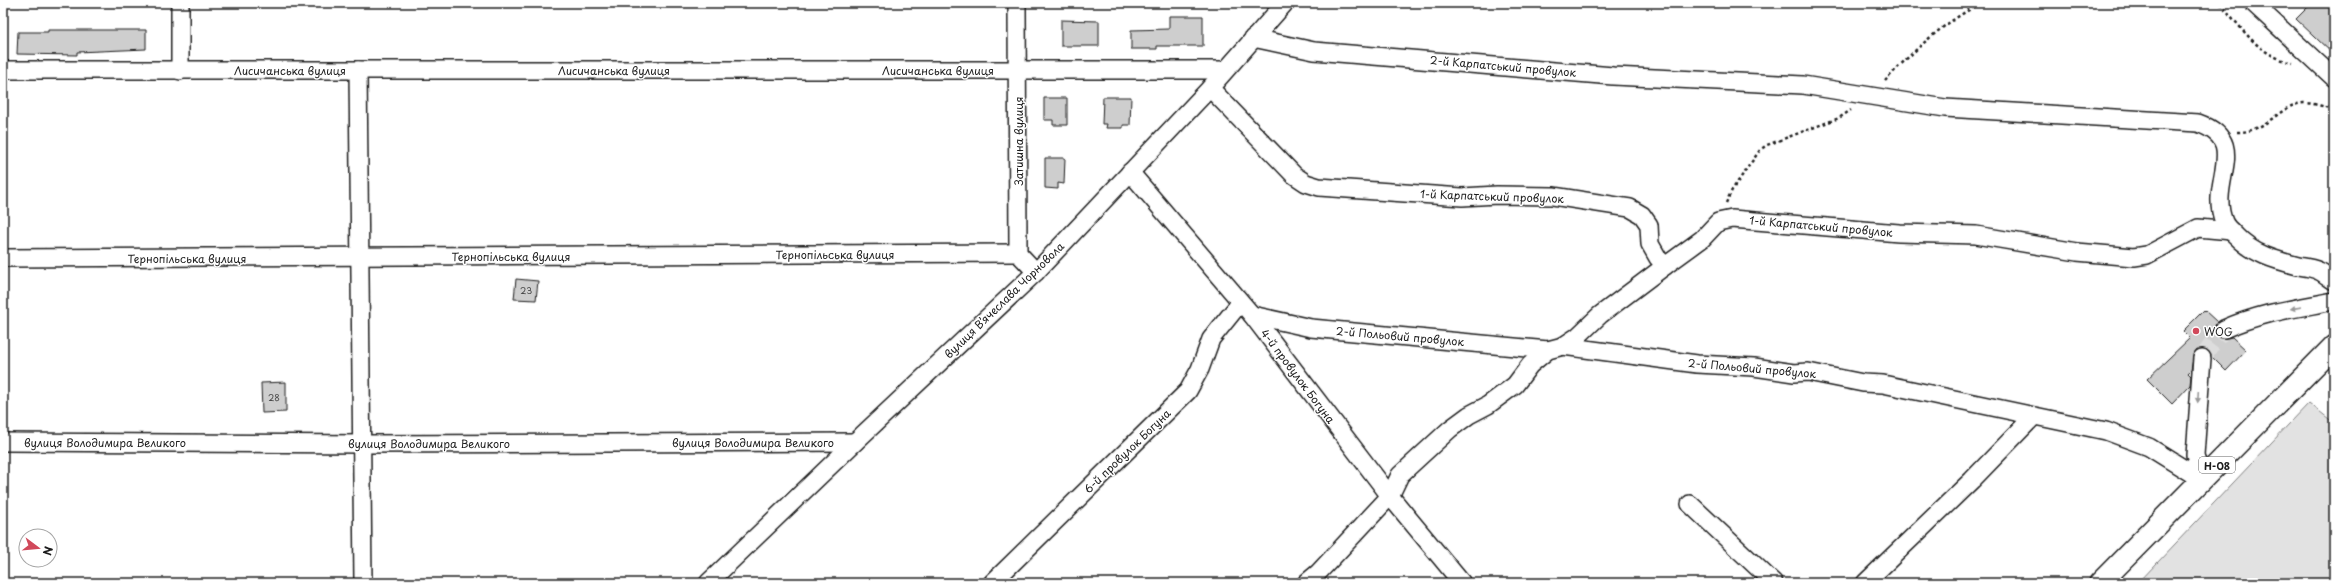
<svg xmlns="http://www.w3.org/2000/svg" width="2337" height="586" font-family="'Playpen Sans',sans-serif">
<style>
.green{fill:#e2e2e2;stroke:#7f7f7f}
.building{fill:#cecece;stroke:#1c1c1c}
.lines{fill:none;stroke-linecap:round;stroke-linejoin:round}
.minor-tunnel{stroke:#ddd;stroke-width:17;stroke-dasharray:17 8;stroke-linecap:butt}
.minor-casing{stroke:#1c1c1c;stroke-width:20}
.major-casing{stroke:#1c1c1c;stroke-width:24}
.path{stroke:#1c1c1c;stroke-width:2.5;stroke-dasharray:3 3;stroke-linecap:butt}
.minor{stroke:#fff;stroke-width:17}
.major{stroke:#fff;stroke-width:21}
.oneway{fill:#999}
.poi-dot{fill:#d1495b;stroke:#fff;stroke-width:1.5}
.labels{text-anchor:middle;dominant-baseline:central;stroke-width:3;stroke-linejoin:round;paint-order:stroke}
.number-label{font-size:9px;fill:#484848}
.shield{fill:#fff;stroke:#606060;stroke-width:1}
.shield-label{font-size:10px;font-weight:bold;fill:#1c1c1c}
.street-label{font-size:11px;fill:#1c1c1c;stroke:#fff}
.poi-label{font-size:11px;fill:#1c1c1c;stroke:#fff;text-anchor:start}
</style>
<rect width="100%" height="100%" fill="#fff"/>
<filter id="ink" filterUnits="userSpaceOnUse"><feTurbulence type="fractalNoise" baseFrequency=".025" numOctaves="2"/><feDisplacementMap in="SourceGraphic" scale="8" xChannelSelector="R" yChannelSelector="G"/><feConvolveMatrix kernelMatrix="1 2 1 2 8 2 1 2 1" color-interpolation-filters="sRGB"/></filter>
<g filter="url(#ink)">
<path class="green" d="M 2309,403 L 2334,423 L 2334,583 L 2138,583 Z"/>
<g class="building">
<path d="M 2312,3 L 2334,3 L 2334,55 L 2296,19 Z"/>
<path d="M 1169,16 L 1203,16 L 1203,46 L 1157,46 L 1157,49 L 1131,49 L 1131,30 L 1169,29 Z"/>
<path d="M 1061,20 L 1099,21 L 1099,46 L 1061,46 Z"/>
<path d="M 48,30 L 146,30 L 146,49 L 77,52 L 77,55 L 17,54 L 18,32 L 48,32 Z"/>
<path d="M 1103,97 L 1131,97 L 1130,125 L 1123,125 L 1123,128 L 1106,128 L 1107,124 L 1102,124 Z"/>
<path d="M 1044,98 L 1067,98 L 1067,125 L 1053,125 L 1053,120 L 1044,120 Z"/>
<path d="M 1045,158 L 1065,158 L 1064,184 L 1058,183 L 1058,189 L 1045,188 Z"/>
<path d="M 516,279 L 538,281 L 536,300 L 514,299 Z"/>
<path d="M 2204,310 L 2217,322 L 2214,328 L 2218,337 L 2223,339 L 2232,337 L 2246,350 L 2226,371 L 2212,357 L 2208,350 L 2197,349 L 2194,353 L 2191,370 L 2188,373 L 2191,376 L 2190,385 L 2172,404 L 2147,379 L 2190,338 L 2183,331 Z"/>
<path d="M 286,382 L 286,412 L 262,413 L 261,383 Z"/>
</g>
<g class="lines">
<path class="minor-tunnel" d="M 2202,358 L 2224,329"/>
<defs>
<g id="minor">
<path d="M 180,3 L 180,71"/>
<path d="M 1017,3 L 1018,253 L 1036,272"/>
<path d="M 2253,3 L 2334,78"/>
<path d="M 1253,38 L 1314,51 L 1613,76 L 1803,85 L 1945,108 L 2198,123 C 2252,142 2207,182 2224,222 C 2226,227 2232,232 2236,236 C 2253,254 2275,260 2298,266 C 2305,267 2313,268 2319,271 C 2324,273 2329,278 2334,281"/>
<path d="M 3,70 L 1224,70"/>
<path d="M 358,70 L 363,583"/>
<path d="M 1210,88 L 1294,175 L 1306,183 L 1319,187 L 1462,197 L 1497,195 L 1553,196 L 1630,208 L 1642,215 L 1649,225 L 1650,244 L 1658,258 L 1665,266 L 1702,239 L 1718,222 L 1732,219 L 1899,233 L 1976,235 L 2077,252 L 2134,257 L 2147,255 L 2198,228 L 2231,231"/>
<path d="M 1130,172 L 1252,315 L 1390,496 L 1462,583"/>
<path d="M 3,258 L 1018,253"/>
<path d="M 1252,315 L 1311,328 L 1548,350"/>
<path d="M 2224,329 C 2263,312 2293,309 2334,301"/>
<path d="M 1563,346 L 1697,364 L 1754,367 L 1794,373 L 1808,372 L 1863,383 L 1883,384 L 2106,431 L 2149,447 L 2202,480"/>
<path d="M 2202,358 L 2195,455 L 2202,480"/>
<path d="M 3,442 L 362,444 L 855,442"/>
<path d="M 1690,504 L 1774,583"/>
<path d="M 708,583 L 855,442 L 1036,272 L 1210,88 L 1285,3"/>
<path d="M 992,583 L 1188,391 L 1200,369 L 1211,339 L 1240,303"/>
<path d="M 1306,583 L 1318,573 L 1390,496 L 1400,475 L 1450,429 L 1469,415 L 1488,405 L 1515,385 L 1530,365 L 1548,350 L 1563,346 L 1578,336 L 1600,315 L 1665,266"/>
<path d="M 1865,583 L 1972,480 L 2033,417"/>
</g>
<path id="major" d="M 2100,583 L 2334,346"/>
</defs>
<use href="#minor" class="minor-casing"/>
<use href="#major" class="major-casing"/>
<g class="path">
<path d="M 2220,3 C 2243,29 2257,55 2293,63"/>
<path d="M 1885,81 C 1913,51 1945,21 1982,3"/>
<path d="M 2237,132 C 2267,133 2280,104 2304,103 C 2313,103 2325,107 2334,109"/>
<path d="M 1726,203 L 1732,190 L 1760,150 L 1767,145 L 1839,118 L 1851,110"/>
</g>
<use href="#minor" class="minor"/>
<use href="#major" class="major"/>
</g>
<defs><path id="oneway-solid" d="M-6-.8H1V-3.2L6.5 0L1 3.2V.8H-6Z"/></defs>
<g class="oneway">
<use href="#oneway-solid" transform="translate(2296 308) rotate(171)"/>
<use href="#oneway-solid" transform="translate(2198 397) rotate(93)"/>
</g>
</g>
<circle class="poi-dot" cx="2196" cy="331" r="4"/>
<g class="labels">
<g class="number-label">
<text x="526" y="290">23</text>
<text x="274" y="397">28</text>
</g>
<rect class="shield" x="2199" y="457" width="36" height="16" rx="3"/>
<g class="shield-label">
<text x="2217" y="465">Н-08</text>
</g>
<g class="street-label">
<text transform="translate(1503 66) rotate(5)">2-й Карпатський провулок</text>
<text x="290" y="70">Лисичанська вулиця</text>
<text x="614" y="70">Лисичанська вулиця</text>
<text x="938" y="70">Лисичанська вулиця</text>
<text transform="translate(1018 141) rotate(-90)">Затишна вулиця</text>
<text transform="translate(1492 196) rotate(2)">1-й Карпатський провулок</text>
<text transform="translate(1821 226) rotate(5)">1-й Карпатський провулок</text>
<text x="835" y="254">Тернопільська вулиця</text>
<text x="511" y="256">Тернопільська вулиця</text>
<text x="187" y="258">Тернопільська вулиця</text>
<text transform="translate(1004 300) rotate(-44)">вулиця Вʼячеслава Чорновола</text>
<text transform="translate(1400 336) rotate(5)">2-й Польовий провулок</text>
<text transform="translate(1752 368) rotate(5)">2-й Польовий провулок</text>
<text transform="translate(1298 376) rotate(53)">4-й провулок Богуна</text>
<text x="105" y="442">вулиця Володимира Великого</text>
<text x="753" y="442">вулиця Володимира Великого</text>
<text x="429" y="443">вулиця Володимира Великого</text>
<text transform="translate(1127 451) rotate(-44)">6-й провулок Богуна</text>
</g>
<g class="poi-label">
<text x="2204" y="331">WOG</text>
</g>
</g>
<rect width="2337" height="586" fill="none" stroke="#fff" stroke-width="16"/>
<rect x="8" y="8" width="2321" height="570" fill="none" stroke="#1c1c1c" stroke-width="1.5" filter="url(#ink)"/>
<g transform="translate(38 548) rotate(106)"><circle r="19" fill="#ffffff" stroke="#a4a4a4"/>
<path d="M0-3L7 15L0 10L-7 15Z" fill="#d1495b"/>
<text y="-6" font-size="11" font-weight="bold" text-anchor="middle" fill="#1c1c1c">N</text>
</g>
</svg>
